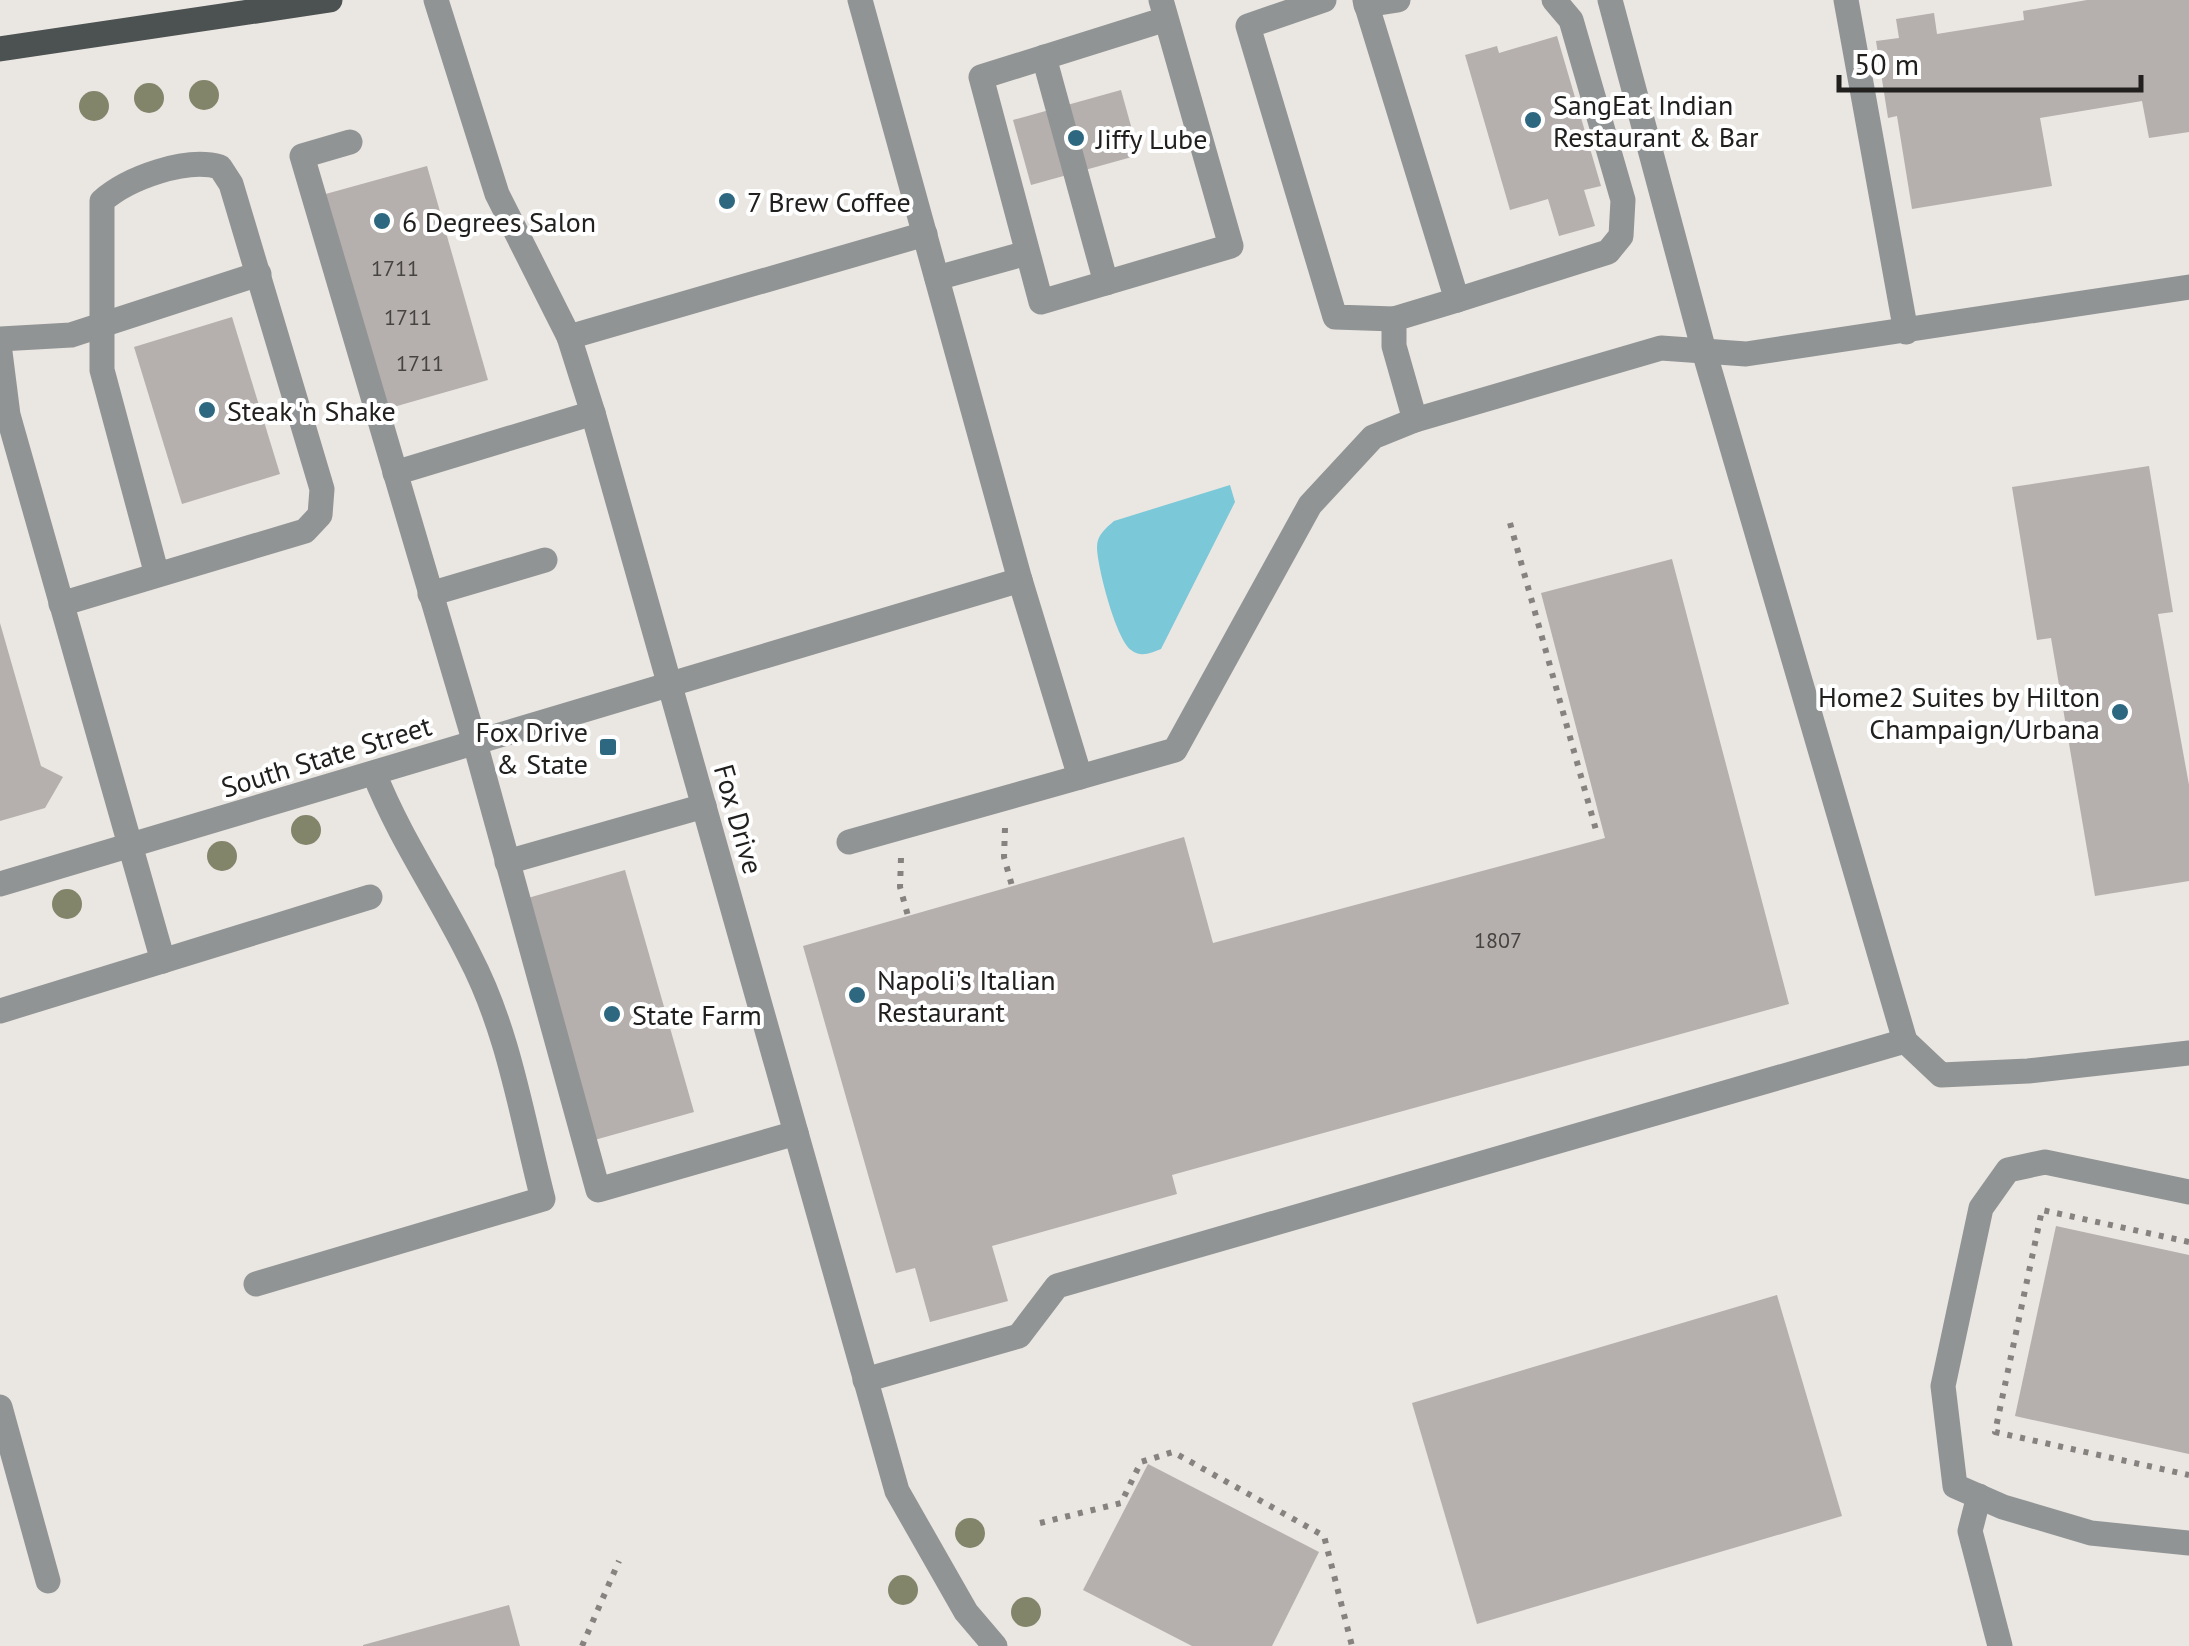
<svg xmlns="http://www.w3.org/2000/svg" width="2189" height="1646" font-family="'PT Sans',sans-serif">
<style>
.water{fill:#7bc8d9}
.building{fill:#b5afad}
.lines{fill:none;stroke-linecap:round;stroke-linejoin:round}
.path{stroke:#85827f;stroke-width:6;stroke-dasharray:5 8;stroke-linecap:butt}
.minor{stroke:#919495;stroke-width:25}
.major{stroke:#4c5152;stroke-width:25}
.tree{fill:#82856a}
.poi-dot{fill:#2e6880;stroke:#fff;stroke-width:4}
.labels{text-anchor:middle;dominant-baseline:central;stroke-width:8;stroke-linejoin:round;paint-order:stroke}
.number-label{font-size:22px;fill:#464442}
.poi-label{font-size:28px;fill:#21201e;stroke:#fff;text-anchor:start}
.street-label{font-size:28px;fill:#21201e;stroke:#fff}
</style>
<rect width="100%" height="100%" fill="#eae6e2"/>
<path class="water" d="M 1230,485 L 1235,502 L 1161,649 C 1151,653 1141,658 1131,650 C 1116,639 1097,566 1097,547 C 1097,535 1106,528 1114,521 Z"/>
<g class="building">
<path d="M 2087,0 L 2189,0 L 2189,132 L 2149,138 L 2142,101 L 2040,118 L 2052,186 L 1912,209 L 1897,116 L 1888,118 L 1876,41 L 1899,38 L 1896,19 L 1934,13 L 1937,34 L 2024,20 L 2023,11 Z"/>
<path d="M 1557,36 L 1601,186 L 1584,190 L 1595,226 L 1559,236 L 1548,199 L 1510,210 L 1465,55 L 1497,46 L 1499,53 Z"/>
<path d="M 1121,90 L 1139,155 L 1031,185 L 1013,120 Z"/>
<path d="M 427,166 L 488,380 L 383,410 L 322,195 Z"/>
<path d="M 232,317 L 280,474 L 182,504 L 134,347 Z"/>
<path d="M 2149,466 L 2173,612 L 2158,614 L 2189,785 L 2189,881 L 2095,896 L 2051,638 L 2037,640 L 2012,487 Z"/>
<path d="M 1672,559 L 1789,1004 L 1172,1175 L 1177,1194 L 992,1246 L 1008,1301 L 930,1322 L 915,1268 L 896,1273 L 803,946 L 1184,837 L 1213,943 L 1605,838 L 1541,593 Z"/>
<path d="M 0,623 L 41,766 L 63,777 L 45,808 L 0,821 Z"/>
<path d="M 625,870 L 694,1112 L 591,1141 L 521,900 Z"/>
<path d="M 2056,1226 L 2189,1255 L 2189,1454 L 2015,1416 Z"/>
<path d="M 1777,1295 L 1842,1516 L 1477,1624 L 1412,1403 Z"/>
<path d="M 1148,1464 L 1319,1552 L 1272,1646 L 1192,1646 L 1083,1590 Z"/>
<path d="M 509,1605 L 520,1646 L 363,1646 L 363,1645 Z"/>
</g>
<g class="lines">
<g class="path">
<path d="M 1510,523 L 1596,830"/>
<path d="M 1005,828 L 1004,857 L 1012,886"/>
<path d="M 901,858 L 900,887 L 908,916"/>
<path d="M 2189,1242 L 2042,1210 L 1995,1432 L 2189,1475"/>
<path d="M 1040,1523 L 1121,1503 L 1141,1462 L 1173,1452 L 1324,1536 L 1352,1646"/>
<path d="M 582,1646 L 619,1561"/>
</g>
<g class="minor">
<path d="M 436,0 L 497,194 L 569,337 L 593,413 L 897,1491 L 966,1612 L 995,1646"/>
<path d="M 860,0 L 1020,580"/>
<path d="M 1161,0 L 1231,246 L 1041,302 L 981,77 L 1166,19"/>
<path d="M 1324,0 L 1248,26 L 1335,317 L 1394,319"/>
<path d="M 1365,0 L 1457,300 L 1394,319 L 1394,346 L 1415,420"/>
<path d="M 1610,0 L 1704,351 L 1905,1041 L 1941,1075 L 2028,1071 L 2189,1053"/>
<path d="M 1846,0 L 1906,332"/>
<path d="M 1366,5 L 1398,0"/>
<path d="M 1044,57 L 1106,283"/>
<path d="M 350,142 L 302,156 L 475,743 L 598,1190 L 796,1133"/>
<path d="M 937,278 L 1027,253"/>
<path d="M 1457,300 L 1608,252 L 1621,236 L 1623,200 L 1571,20 L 1554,0"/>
<path d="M 569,337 L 925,234"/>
<path d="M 0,339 L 71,335 L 259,274"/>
<path d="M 0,352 L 8,415 L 163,961"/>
<path d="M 395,473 L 593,413"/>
<path d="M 430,594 L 545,560"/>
<path d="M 61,604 L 305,531 L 320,515 L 322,489 L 231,184 L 220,167 C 186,157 128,178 102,201 L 102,370 L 157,575"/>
<path d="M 849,842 L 1080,777"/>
<path d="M 507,862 L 704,806"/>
<path d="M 0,884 L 1020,580 L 1080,777 L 1175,750 L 1310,505 L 1373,437 L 1415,420 L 1661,348 L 1746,354 L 2189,287"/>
<path d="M 0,1011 L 370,897"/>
<path d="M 2189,1192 L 2045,1162 L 2008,1170 L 1981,1208 L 1943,1386 L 1955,1486 L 2003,1507 L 2091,1533 L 2189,1543"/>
<path d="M 256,1284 L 543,1199 C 522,1118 509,1032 470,957 C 439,894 400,839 374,773"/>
<path d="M 865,1380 L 1019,1336 L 1057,1286 L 1905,1041"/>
<path d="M 0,1407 L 48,1581"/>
<path d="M 1979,1496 L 1970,1531 L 2000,1646"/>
</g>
<path class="major" d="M 0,49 L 330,0"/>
</g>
<g class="tree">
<circle cx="204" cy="95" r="15"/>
<circle cx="149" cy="98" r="15"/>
<circle cx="94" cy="106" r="15"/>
<circle cx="306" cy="830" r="15"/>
<circle cx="222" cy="856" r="15"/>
<circle cx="67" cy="904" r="15"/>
<circle cx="970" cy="1533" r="15"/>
<circle cx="903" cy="1590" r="15"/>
<circle cx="1026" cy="1612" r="15"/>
</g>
<g class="poi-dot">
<circle cx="1533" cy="120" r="10"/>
<circle cx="1076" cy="138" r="10"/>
<circle cx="727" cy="201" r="10"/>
<circle cx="382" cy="221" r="10"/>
<circle cx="207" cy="410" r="10"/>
<circle cx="2120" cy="712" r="10"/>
<rect x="598" y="737" width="20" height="20" rx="5"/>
<circle cx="857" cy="995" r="10"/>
<circle cx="612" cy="1014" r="10"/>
</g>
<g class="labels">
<g class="number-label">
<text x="395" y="268">1711</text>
<text x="408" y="317">1711</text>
<text x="420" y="363">1711</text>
<text x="1498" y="940">1807</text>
</g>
<g class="poi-label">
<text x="1553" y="104">SangEat Indian<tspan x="1553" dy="32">Restaurant &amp; Bar</tspan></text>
<text x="1096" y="138">Jiffy Lube</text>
<text x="747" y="201">7 Brew Coffee</text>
<text x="402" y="221">6 Degrees Salon</text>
<text x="227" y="410">Steak 'n Shake</text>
<text x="2100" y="696" text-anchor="end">Home2 Suites by Hilton<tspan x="2100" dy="32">Champaign/Urbana</tspan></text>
<text x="588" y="731" text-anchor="end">Fox Drive<tspan x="588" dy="32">&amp; State</tspan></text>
<text x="877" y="979">Napoli's Italian<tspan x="877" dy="32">Restaurant</tspan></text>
<text x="632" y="1014">State Farm</text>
</g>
<g class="street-label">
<text transform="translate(326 756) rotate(-17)">South State Street</text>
<text transform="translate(739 819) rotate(74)">Fox Drive</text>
</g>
</g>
<path d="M1839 75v15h302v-15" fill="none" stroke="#21201e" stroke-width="5"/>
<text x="1854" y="75" font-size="30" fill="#21201e" stroke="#ffffff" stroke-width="8" paint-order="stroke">50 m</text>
</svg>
